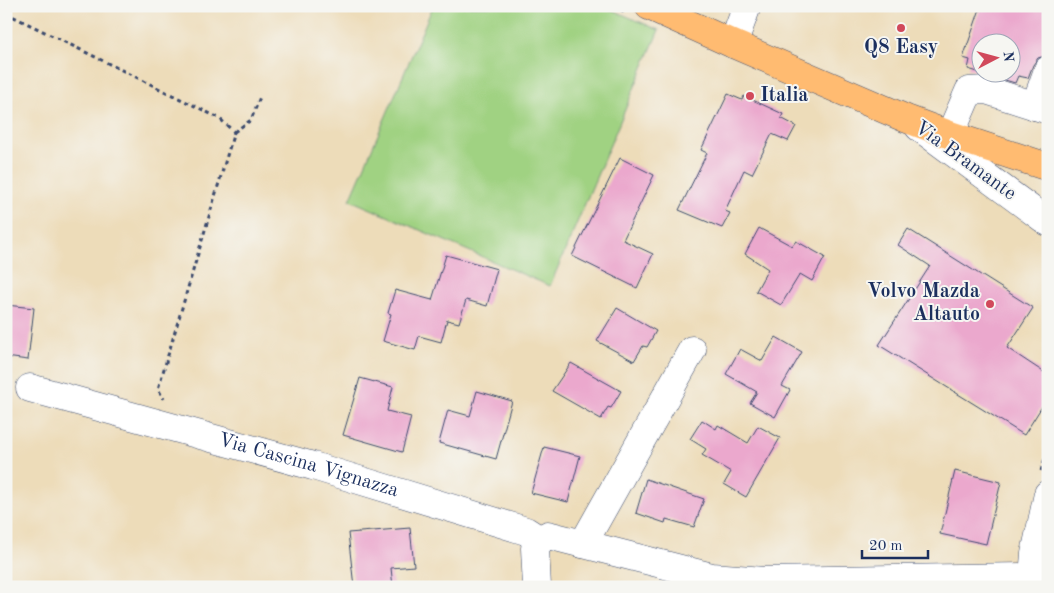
<svg xmlns="http://www.w3.org/2000/svg" width="1054" height="593" font-family="'Old Standard TT',serif">
<style>
.green{fill:#a0d282;stroke:#5e8070}
.building{fill:#eba8cd;fill-rule:evenodd}
.lines{fill:none;stroke-linecap:round;stroke-linejoin:round}
.minor-casing{stroke:#3a496c;stroke-width:29}
.major-casing{stroke:#3a496c;stroke-width:29}
.path{stroke:#3a496c;stroke-width:3;stroke-dasharray:4 4;stroke-linecap:butt}
.minor{stroke:#fff;stroke-width:28}
.major{stroke:#ffbb71;stroke-width:28}
.poi-dot{fill:#d1495b;stroke:#f6f6f2;stroke-width:2}
.labels{text-anchor:middle;dominant-baseline:central;stroke-width:4;stroke-linejoin:round;paint-order:stroke}
.poi-label{font-size:20px;font-weight:bold;fill:#1b2f5e;stroke:#f6f6f2}
.street-label{font-size:20px;fill:#1b2f5e;stroke:#f6f6f2}
</style>
<rect width="100%" height="100%" fill="#f6f6f2"/>
<filter id="ink" filterUnits="userSpaceOnUse"><feTurbulence type="fractalNoise" baseFrequency=".02" numOctaves="2"/><feDisplacementMap in="SourceGraphic" scale="10" xChannelSelector="R" yChannelSelector="G"/><feConvolveMatrix kernelMatrix="1 2 1 2 8 2 1 2 1" color-interpolation-filters="sRGB"/></filter>
<filter id="wash" filterUnits="userSpaceOnUse"><feTurbulence type="fractalNoise" baseFrequency=".0096" numOctaves="4" result="noise"/><feDisplacementMap in="SourceGraphic" scale="20" xChannelSelector="R" yChannelSelector="G"/><feGaussianBlur stdDeviation="1.12" result="paint"/><feColorMatrix in="noise" values="0 0 0 0 0 0 0 0 0 0 0 0 0 0 0 0 0 1.4 0 .05"/><feComposite in="paint" operator="in"/></filter>
<g filter="url(#wash)">
<rect width="100%" height="100%" fill="#eddcb9"/>
<path class="green" d="M 433,6 L 603,6 L 659,30 L 550,286 L 350,200 Z"/>
<g id="blocks">
<g class="building">
<path d="M 981,6 L 1048,6 L 1048,55 L 1038,58 L 1033,65 L 1028,78 L 1018,76 L 1015,83 L 968,69 L 970,60 L 963,58 ZM 982,42 L 1012,42 L 1012,72 L 982,72 Z"/>
<path d="M 728,94 L 742,100 L 744,96 L 783,114 L 781,118 L 796,126 L 788,141 L 772,134 L 752,174 L 744,170 L 725,211 L 730,213 L 722,228 L 679,210 L 707,153 L 701,150 Z"/>
<path d="M 620,158 L 654,175 L 623,240 L 653,254 L 637,288 L 572,256 Z"/>
<path d="M 759,228 L 792,246 L 796,241 L 825,257 L 812,281 L 800,274 L 781,305 L 756,291 L 768,269 L 745,254 Z"/>
<path d="M 908,229 L 1033,308 L 1007,348 L 1048,375 L 1048,397 L 1024,435 L 879,345 L 930,266 L 898,245 Z"/>
<path d="M 446,255 L 497,269 L 487,306 L 466,300 L 459,323 L 447,320 L 441,342 L 419,336 L 415,350 L 383,341 L 391,314 L 388,313 L 395,290 L 432,300 Z"/>
<path d="M 6,305 L 34,308 L 28,360 L 6,357 Z"/>
<path d="M 617,308 L 656,331 L 647,347 L 643,346 L 634,361 L 597,341 Z"/>
<path d="M 776,337 L 802,352 L 782,386 L 790,390 L 775,417 L 750,403 L 757,392 L 726,374 L 740,349 L 762,361 Z"/>
<path d="M 571,363 L 621,391 L 611,408 L 608,407 L 601,419 L 552,391 Z"/>
<path d="M 360,378 L 393,387 L 387,411 L 411,417 L 402,452 L 343,435 Z"/>
<path d="M 477,391 L 512,401 L 496,459 L 439,443 L 448,410 L 470,416 Z"/>
<path d="M 702,420 L 716,429 L 718,425 L 748,443 L 758,426 L 780,438 L 746,497 L 724,484 L 731,472 L 702,455 L 706,449 L 690,439 Z"/>
<path d="M 544,447 L 580,456 L 568,502 L 531,493 Z"/>
<path d="M 955,471 L 1001,482 L 986,544 L 940,534 Z"/>
<path d="M 646,479 L 704,499 L 694,527 L 666,519 L 665,523 L 636,513 Z"/>
<path d="M 410,528 L 414,566 L 391,568 L 393,587 L 354,587 L 348,533 Z"/>
</g>
</g>
</g>
<g filter="url(#ink)">
<use href="#blocks" fill-opacity="0" stroke="#3a496c" stroke-width="1"/>
<g class="lines">
<defs>
<g id="minor">
<path d="M 733,44 L 747,6"/>
<path d="M 1035,106 L 1048,70"/>
<path d="M 919,127 L 1048,222"/>
<path d="M 950,135 L 969,91 L 986,90 L 1048,110"/>
<path id="s1" d="M 30,388 L 313,466 L 526,531 L 540,540"/>
<path d="M 583,544 L 692,350"/>
<path d="M 537,587 L 535,548 L 540,540 L 548,535 L 712,577 L 764,581 L 1032,577"/>
<path d="M 1032,587 L 1035,554 L 1048,494"/>
</g>
<path id="major" d="M 649,6 L 733,44 L 907,119 L 950,135 L 1048,167"/>
</defs>
<use href="#minor" class="minor-casing"/>
<use href="#major" class="major-casing"/>
<g class="path">
<path d="M 613,6 L 626,12"/>
<path d="M 6,13 L 219,118 L 234,132 L 158,389 L 164,399"/>
<path d="M 234,132 L 251,120 L 260,97"/>
<path d="M 1041,471 L 1048,449"/>
</g>
<use href="#minor" class="minor"/>
<use href="#major" class="major"/>
</g>
</g>
<g class="poi-dot">
<circle cx="901" cy="28" r="5"/>
<circle cx="750" cy="96" r="5"/>
<circle cx="990" cy="304" r="5"/>
</g>
<g class="labels">
<g class="poi-label">
<text x="901" y="48">Q8 Easy</text>
<text x="760" y="96" text-anchor="start">Italia</text>
<text x="980" y="292" text-anchor="end">Volvo Mazda<tspan x="980" dy="23">Altauto</tspan></text>
</g>
<g class="street-label">
<text transform="translate(965 161) rotate(36)">Via Bramante</text>
<text stroke="none"><textPath href="#s1" startOffset="289">Via Cascina Vignazza</textPath></text>
</g>
</g>
<rect width="1054" height="593" fill="none" stroke="#f6f6f2" stroke-width="25"/>
<g transform="translate(996 58) rotate(84)"><circle r="24" fill="#f6f6f2" stroke="#9ea6b7"/>
<path d="M0-4L9 19L0 12L-9 19Z" fill="#d1495b"/>
<text y="-8" font-size="14" font-weight="bold" text-anchor="middle" fill="#1b2f5e">N</text>
</g>
<path d="M862 550v8h66v-8" fill="none" stroke="#1b2f5e" stroke-width="2.5"/>
<text x="869" y="550" font-size="15" fill="#1b2f5e" stroke="#f6f6f2" stroke-width="4" paint-order="stroke">20 m</text>
</svg>
